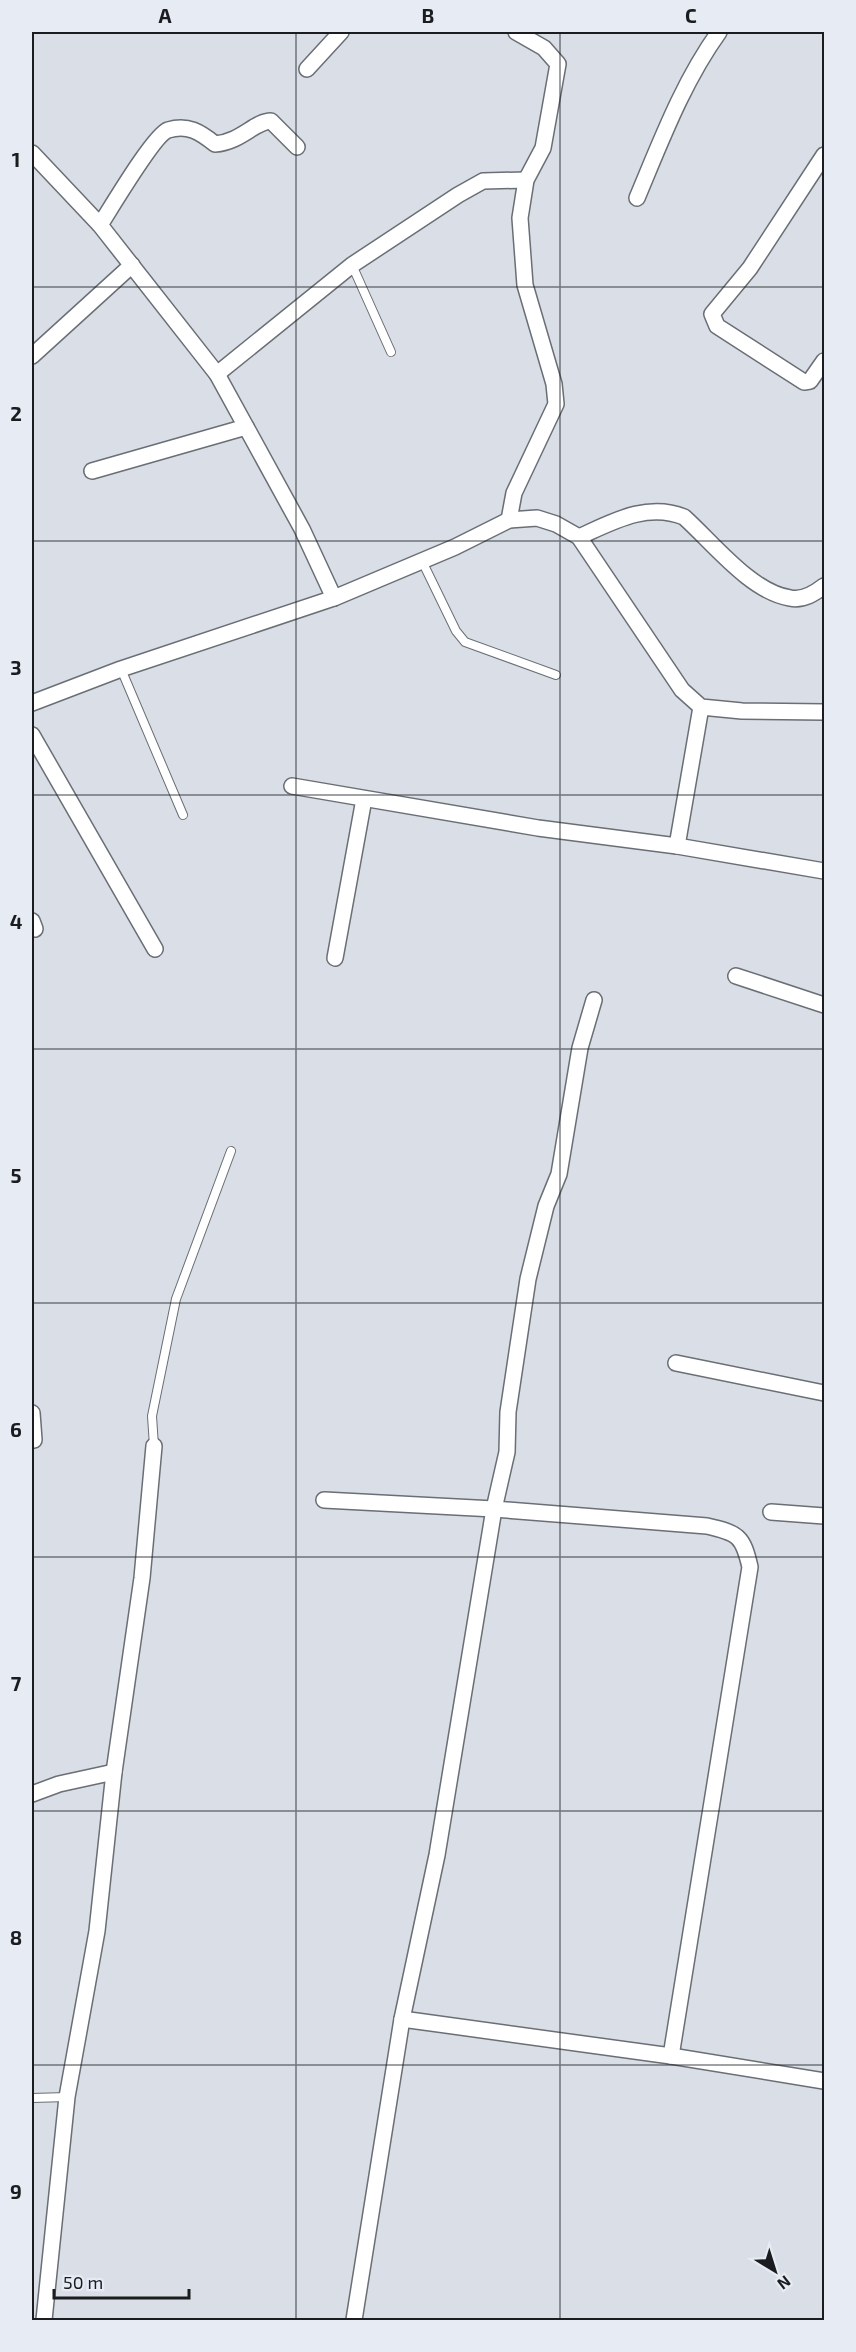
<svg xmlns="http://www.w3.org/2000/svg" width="856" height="2352" font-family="'Exo 2',sans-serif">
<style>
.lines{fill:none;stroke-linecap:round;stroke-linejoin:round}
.lane-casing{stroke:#6a6e75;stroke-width:10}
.street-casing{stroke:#6a6e75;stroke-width:18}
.lane{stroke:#fff;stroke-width:8}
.street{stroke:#fff;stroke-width:15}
.grid{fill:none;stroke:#1a1c1f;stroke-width:1.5;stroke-opacity:0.55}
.neatline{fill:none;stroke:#1a1c1f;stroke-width:2}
.grid-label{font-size:20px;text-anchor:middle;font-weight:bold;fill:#1a1c1f}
</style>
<rect width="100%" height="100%" fill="#d9dee7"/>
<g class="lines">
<defs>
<g id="lane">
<path d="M 352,265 L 391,352"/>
<path d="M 422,561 L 456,631 L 465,642 L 556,675"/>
<path d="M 121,669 L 183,815"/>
<path d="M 154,1446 L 152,1416 L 176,1299 L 231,1151"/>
<path d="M 32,2098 L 67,2097"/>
</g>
<g id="street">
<path d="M 307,69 L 341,32"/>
<path d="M 32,153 L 100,225 L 217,374 L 302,529 L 334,598"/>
<path d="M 824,155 L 750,268 L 712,314 L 717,326 L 804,382 L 810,381 L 824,361"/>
<path d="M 637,198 C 661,141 683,82 719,32"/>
<path d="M 100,225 C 111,208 154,135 168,130 C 188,124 200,132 215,144 C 241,142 255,121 271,121 L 297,147"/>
<path d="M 32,356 L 132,265"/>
<path d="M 217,374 L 352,265 L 458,195 L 483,181 L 526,180"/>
<path d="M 92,471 L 246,427"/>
<path d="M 509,520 L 514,493 L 556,404 L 554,384 L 525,285 L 520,218 L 526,180 L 543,148 L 558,64 L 544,48 L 516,32"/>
<path d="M 579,537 C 612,522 647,502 684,517 C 713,543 751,592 790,598 C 803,601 815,593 824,586"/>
<path d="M 32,703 L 121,669 L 334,598 L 455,547 L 509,520 L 537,518 L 556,524 L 579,537 L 682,690 L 701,707 L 742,711 L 824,712"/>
<path d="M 32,735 L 155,949"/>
<path d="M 292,786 L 538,828 L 677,846 L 824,871"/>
<path d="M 677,846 L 701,707"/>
<path d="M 32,921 L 35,929"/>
<path d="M 335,958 L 364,799"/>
<path d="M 736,976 L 824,1005"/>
<path d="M 676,1363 L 824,1393"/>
<path d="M 32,1413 L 34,1440"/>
<path d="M 324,1500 L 494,1509 L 707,1526 C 738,1533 743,1536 750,1567 L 671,2056"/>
<path d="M 771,1512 L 824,1516"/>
<path d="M 32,1794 L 59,1784 L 114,1772"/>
<path d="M 402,2019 L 671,2056 L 824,2081"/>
<path d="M 44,2320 L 67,2097 L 97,1931 L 114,1772 L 142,1578 L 154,1446"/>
<path d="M 354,2320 L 402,2019 L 437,1855 L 494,1509 L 507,1452 L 508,1412 L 528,1279 L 546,1206 L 559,1174 L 580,1048 L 594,1000"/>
</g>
</defs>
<use href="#lane" class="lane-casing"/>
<use href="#street" class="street-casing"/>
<use href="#lane" class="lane"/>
<use href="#street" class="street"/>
</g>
<path class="grid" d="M 296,32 L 296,2320M 560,32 L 560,2320M 32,287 L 824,287M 32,541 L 824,541M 32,795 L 824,795M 32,1049 L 824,1049M 32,1303 L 824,1303M 32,1557 L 824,1557M 32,1811 L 824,1811M 32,2065 L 824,2065"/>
<rect width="856" height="2352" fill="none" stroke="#e6ebf4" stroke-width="66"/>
<g transform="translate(775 2271) rotate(142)" stroke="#e6ebf4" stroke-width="4.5" paint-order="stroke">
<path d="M0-4.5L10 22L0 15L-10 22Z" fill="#1a1c1f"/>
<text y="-9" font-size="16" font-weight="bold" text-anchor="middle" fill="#1a1c1f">N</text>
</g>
<path d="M54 2289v9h135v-9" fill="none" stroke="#1a1c1f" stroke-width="3"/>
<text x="63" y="2289" font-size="18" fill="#1a1c1f" stroke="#e6ebf4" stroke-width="4.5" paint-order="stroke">50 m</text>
<rect x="33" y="33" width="790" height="2286" class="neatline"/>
<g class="grid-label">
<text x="165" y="23">A</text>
<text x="428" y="23">B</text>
<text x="691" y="23">C</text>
<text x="16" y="167">1</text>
<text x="16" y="421">2</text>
<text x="16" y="675">3</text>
<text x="16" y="929">4</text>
<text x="16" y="1183">5</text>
<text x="16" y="1437">6</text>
<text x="16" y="1691">7</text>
<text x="16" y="1945">8</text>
<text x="16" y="2199">9</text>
</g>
</svg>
